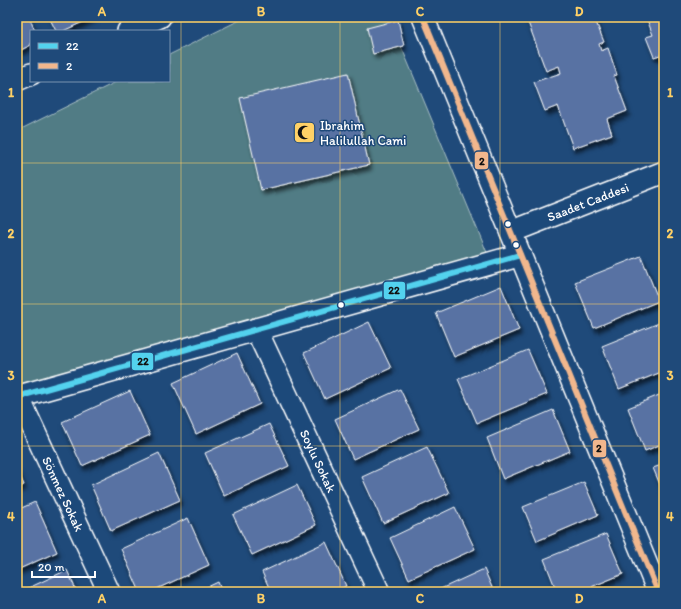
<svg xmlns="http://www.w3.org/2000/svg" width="681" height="609" font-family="Itim,sans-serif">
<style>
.green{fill:#517c85;stroke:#a8bec2}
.building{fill:#5872a3;stroke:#fff;filter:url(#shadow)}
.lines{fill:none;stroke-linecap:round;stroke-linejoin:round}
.street-casing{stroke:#fff;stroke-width:24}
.secondary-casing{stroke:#fff;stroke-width:25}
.street{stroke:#1f4a7a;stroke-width:21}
.secondary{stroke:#1f4a7a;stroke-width:22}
.bus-1-casing{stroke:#1f4a7a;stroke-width:9}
.bus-2-casing{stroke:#1f4a7a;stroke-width:9}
.bus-1{stroke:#53d2ee;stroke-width:6}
.bus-2{stroke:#f1b78d;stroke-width:6}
.grid{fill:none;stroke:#ffd166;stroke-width:1;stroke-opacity:0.55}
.bus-dot{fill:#fff;stroke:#1f4a7a;stroke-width:1.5}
.labels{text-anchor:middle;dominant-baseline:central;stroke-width:3;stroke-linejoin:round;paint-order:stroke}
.poi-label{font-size:13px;fill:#fff;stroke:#1f4a7a;text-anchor:start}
.street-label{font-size:13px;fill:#fff;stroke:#1f4a7a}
.line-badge{stroke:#1f4a7a;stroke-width:1.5}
.pale-badge-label{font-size:11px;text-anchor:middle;font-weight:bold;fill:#111}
.neatline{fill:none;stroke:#ffd166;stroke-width:1.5}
.grid-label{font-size:13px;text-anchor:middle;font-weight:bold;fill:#ffd166}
</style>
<defs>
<filter id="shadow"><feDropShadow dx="2.5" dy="4.5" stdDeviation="2" flood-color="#0009"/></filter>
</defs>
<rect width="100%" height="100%" fill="#1f4a7a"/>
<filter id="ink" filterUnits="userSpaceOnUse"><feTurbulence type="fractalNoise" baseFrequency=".025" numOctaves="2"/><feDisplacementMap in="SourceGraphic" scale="8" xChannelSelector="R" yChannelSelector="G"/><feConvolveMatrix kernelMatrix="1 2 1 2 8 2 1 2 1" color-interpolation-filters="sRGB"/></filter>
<g filter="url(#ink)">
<path class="green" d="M 246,17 L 389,17 L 488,255 L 17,389 L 17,131 L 118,81 L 169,81 L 169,55 Z"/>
<g class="building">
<path d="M 17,17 L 29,17 L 35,31 L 31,31 L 31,45 L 17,52 Z"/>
<path d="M 49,17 L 94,17 L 63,31 L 56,31 Z"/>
<path d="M 526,17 L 594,17 L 604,42 L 599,44 L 601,51 L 608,48 L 617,75 L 614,76 L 627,111 L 607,119 L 612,134 L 573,148 L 558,106 L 545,111 L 534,82 L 561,73 L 559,66 L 546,71 Z"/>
<path d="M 646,17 L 664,17 L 664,66 L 660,55 L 654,57 L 646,37 L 653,35 Z"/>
<path d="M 398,20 L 404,46 L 373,54 L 367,28 Z"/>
<path d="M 348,73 L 369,165 L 261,190 L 240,98 Z"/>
<path d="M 641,256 L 659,301 L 594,328 L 575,282 Z"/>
<path d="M 501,286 L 519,330 L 454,357 L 436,313 Z"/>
<path d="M 664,321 L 664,371 L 619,389 L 602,346 Z"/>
<path d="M 369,322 L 391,368 L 325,399 L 304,353 Z"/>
<path d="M 528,350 L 547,394 L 477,423 L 458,379 Z"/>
<path d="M 237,353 L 260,404 L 196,434 L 173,383 Z"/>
<path d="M 400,389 L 419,429 L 353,459 L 335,419 Z"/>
<path d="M 130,391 L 150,435 L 82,466 L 62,422 Z"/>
<path d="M 664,393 L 664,443 L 645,451 L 628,408 Z"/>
<path d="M 553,410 L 570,451 L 503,479 L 487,438 Z"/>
<path d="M 269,424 L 289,466 L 224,496 L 205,453 Z"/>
<path d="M 427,447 L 449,493 L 383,523 L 362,477 Z"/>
<path d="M 159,453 L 180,500 L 111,531 L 91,485 Z"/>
<path d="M 664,464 L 664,494 L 653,468 Z"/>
<path d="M 17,469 L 24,485 L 17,488 Z"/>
<path d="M 584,482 L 598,515 L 537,541 L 523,507 Z"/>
<path d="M 297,485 L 316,525 L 252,555 L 233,515 Z"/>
<path d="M 35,502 L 57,552 L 17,570 L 17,510 Z"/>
<path d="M 455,507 L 475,549 L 409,579 L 390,538 Z"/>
<path d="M 188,518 L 209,565 L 150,592 L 140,592 L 121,549 Z"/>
<path d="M 606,534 L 623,574 L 579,592 L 557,592 L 544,559 Z"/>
<path d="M 326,542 L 346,586 L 334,592 L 271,592 L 262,572 Z"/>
<path d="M 484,569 L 494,592 L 434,592 Z"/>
<path d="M 67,570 L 77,592 L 20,592 Z"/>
<path d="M 218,582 L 222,592 L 197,592 Z"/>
</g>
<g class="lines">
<defs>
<g id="street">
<path d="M 423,17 L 658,592"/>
<path d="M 128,31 L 160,17"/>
<path d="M 17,80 L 31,74"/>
<path d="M 511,232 L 664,172"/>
<path d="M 256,329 L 379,592"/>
<path d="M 18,396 L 109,592"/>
</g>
<path id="secondary" d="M 17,397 L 520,255"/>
</defs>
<use href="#street" class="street-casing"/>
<use href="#secondary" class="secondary-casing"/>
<use href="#street" class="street"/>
<use href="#secondary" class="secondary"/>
<defs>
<path id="bus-1" d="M 17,397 L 520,255"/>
<path id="bus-2" d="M 423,17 L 658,592"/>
</defs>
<use href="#bus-1" class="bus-1-casing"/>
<use href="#bus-2" class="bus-2-casing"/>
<use href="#bus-1" class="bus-1"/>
<use href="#bus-2" class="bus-2"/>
</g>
</g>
<path class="grid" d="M 181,17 L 181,592M 340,17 L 340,592M 500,17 L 500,592M 17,163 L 664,163M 17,304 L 664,304M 17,446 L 664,446"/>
<defs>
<symbol id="mosque-square" viewBox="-11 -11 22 22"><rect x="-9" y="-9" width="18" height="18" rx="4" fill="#ffd166" stroke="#1f4a7a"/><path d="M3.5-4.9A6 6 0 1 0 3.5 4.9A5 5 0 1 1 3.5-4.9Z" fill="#111"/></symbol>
</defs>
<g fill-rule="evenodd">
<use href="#mosque-square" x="292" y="120" width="25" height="25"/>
</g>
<g class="bus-dot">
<circle cx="508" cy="224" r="3.5"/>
<circle cx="516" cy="245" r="3.5"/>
<circle cx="341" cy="305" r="3.5"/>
</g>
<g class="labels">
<g class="poi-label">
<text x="320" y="125">Ibrahim<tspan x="320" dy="15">Halilullah Cami</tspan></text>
</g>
<g class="street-label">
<text transform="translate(588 202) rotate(-21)">Saadet Caddesi</text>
<text transform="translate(318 461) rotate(65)">Soylu Sokak</text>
<text transform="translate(63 494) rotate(65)">Sönmez Sokak</text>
</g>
</g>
<g class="line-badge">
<rect x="474" y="151" width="15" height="19" rx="4" fill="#f1b78d"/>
<rect x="383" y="281" width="23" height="19" rx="4" fill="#53d2ee"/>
<rect x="131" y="352" width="23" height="19" rx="4" fill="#53d2ee"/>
<rect x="592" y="439" width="15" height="19" rx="4" fill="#f1b78d"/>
</g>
<g class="pale-badge-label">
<text x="482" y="165">2</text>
<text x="394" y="294">22</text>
<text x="143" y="365">22</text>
<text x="599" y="452">2</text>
</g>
<rect width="681" height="609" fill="none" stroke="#1f4a7a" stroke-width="44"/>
<rect x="30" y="30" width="140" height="52" fill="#1f4a7a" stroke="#7992af"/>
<rect x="38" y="43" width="20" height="6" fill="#53d2ee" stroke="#7992af"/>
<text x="66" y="50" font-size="12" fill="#ffffff">22</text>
<rect x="38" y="63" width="20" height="6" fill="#f1b78d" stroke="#7992af"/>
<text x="66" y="70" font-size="12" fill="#ffffff">2</text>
<path d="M32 571v6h63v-6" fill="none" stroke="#ffffff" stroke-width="2"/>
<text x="38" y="571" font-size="12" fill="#ffffff" stroke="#1f4a7a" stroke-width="3" paint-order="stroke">20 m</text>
<rect x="22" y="22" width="637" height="565" class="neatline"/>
<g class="grid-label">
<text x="102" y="16">A</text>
<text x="261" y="16">B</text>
<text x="420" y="16">C</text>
<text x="579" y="16">D</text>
<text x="11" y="97">1</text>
<text x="670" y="97">1</text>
<text x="11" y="238">2</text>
<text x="670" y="238">2</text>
<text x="11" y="380">3</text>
<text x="670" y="380">3</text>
<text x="11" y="521">4</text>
<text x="670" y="521">4</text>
<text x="102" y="603">A</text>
<text x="261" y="603">B</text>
<text x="420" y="603">C</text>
<text x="579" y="603">D</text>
</g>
</svg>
